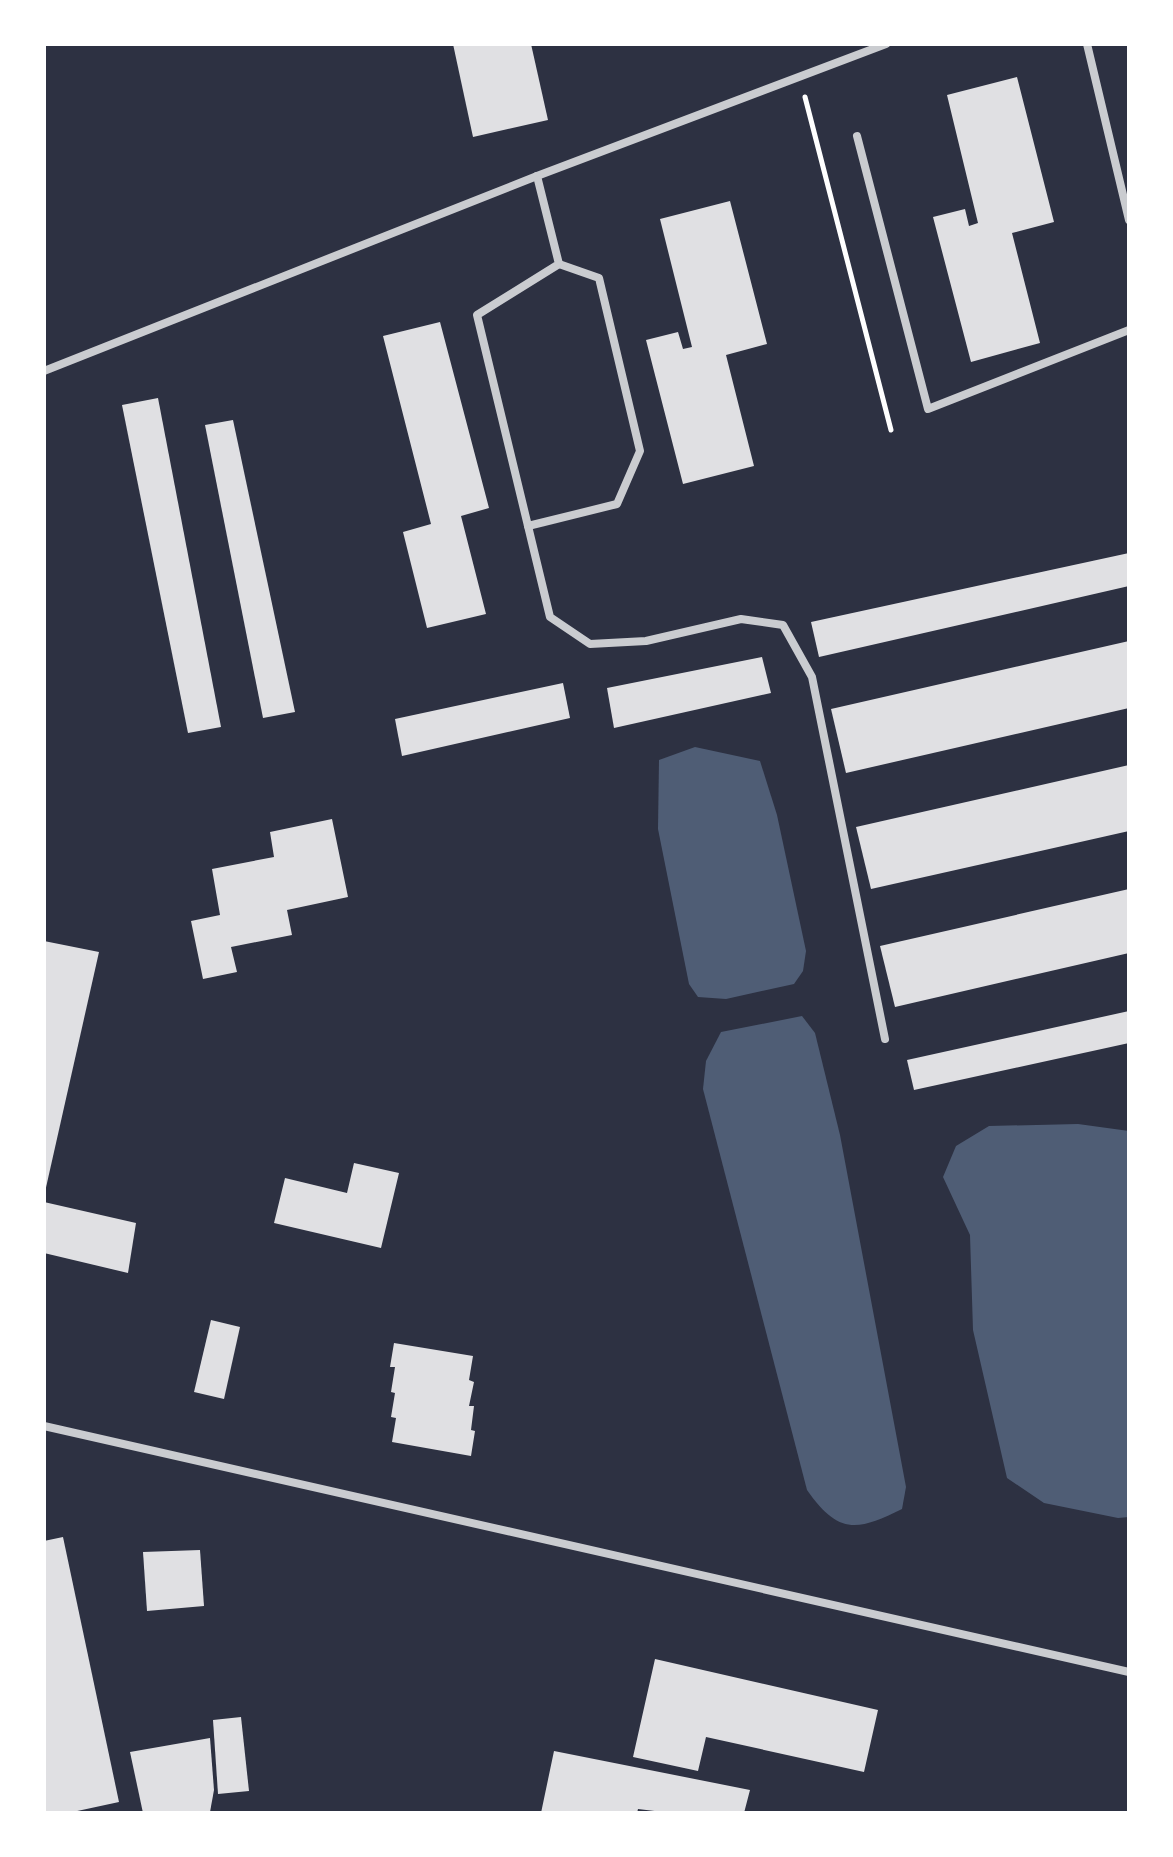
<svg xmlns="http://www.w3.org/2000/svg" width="1173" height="1857" font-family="'Asap Condensed',sans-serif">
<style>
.water{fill:#4f5d75}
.building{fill:#e0e0e3}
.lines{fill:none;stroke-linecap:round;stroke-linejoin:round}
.path{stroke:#fff;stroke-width:5}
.minor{stroke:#caccd0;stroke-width:8}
</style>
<rect width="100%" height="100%" fill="#2d3142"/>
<g class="water">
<path d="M 695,747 L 760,761 L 777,815 L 806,951 L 803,971 L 794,984 L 726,999 L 698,997 L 689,984 L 658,829 L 659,760 Z"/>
<path d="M 802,1016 L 815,1033 L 840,1135 L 906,1487 L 902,1509 C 856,1532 838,1534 807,1490 L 703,1089 L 706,1061 L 721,1032 Z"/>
<path d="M 1078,1124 L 1129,1131 L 1129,1517 L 1118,1518 L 1044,1503 L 1007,1478 L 973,1330 L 970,1235 L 943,1177 L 956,1146 L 989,1126 Z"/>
</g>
<g class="building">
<path d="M 453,44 L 531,44 L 548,120 L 473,137 Z"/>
<path d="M 1017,77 L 1054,222 L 1012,233 L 1040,343 L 971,362 L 933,217 L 965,209 L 969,226 L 978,223 L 947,95 Z"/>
<path d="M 730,201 L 767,344 L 726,355 L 754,466 L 683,484 L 646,340 L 678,332 L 683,349 L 692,347 L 660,219 Z"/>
<path d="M 440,322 L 489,508 L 461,516 L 486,614 L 427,628 L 403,532 L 431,524 L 383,336 Z"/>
<path d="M 158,398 L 221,727 L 188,733 L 122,405 Z"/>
<path d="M 233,420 L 295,712 L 263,718 L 205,425 Z"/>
<path d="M 1129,553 L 1129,586 L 819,657 L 811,622 Z"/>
<path d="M 1129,641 L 1129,708 L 846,773 L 831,709 Z"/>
<path d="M 762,657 L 771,693 L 614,728 L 607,688 Z"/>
<path d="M 563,683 L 570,718 L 402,756 L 395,719 Z"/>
<path d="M 1129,765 L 1129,831 L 871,889 L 856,827 Z"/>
<path d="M 332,819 L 348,897 L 287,910 L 292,935 L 231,947 L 237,972 L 203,979 L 191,921 L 220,915 L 212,869 L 274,857 L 270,832 Z"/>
<path d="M 1129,889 L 1129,953 L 895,1007 L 880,946 Z"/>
<path d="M 44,941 L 99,952 L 45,1192 L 44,1192 Z"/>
<path d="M 1129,1011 L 1129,1043 L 914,1090 L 907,1060 Z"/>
<path d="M 354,1163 L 399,1173 L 381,1248 L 274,1223 L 285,1178 L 347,1193 Z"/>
<path d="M 44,1202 L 136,1223 L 128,1273 L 44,1253 Z"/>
<path d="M 211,1320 L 240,1327 L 224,1399 L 194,1392 Z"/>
<path d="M 394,1343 L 473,1356 L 469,1380 L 474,1382 L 469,1406 L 474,1406 L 471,1430 L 475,1431 L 471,1456 L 392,1442 L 396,1418 L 391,1417 L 395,1393 L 391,1392 L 395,1367 L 390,1367 Z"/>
<path d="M 63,1537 L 119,1802 L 68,1813 L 44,1813 L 44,1541 Z"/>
<path d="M 200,1550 L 204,1606 L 147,1611 L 143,1552 Z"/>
<path d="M 655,1659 L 878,1710 L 864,1772 L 706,1737 L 698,1771 L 633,1757 Z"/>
<path d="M 241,1717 L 249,1791 L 218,1794 L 213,1720 Z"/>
<path d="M 210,1738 L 214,1790 L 210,1812 L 143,1813 L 130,1752 Z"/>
<path d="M 554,1751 L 750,1790 L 744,1813 L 671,1813 L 638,1809 L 637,1813 L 541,1813 Z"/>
</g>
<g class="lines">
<path class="path" d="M 805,97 L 891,430"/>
<g class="minor">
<path d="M 1087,44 L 1129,220"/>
<path d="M 857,136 L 928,409 L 1129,330"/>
<path d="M 537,176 L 559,264 L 477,315 L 550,617 L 590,644 L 646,641 L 741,619 L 783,625 L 812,677 L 885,1039"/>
<path d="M 44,371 L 537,176 L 886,44"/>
<path d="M 528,526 L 617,504 L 640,451 L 599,278 L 559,264"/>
<path d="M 44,1426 L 1129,1672"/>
</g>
</g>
<rect width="1173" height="1857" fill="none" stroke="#ffffff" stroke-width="92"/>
</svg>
